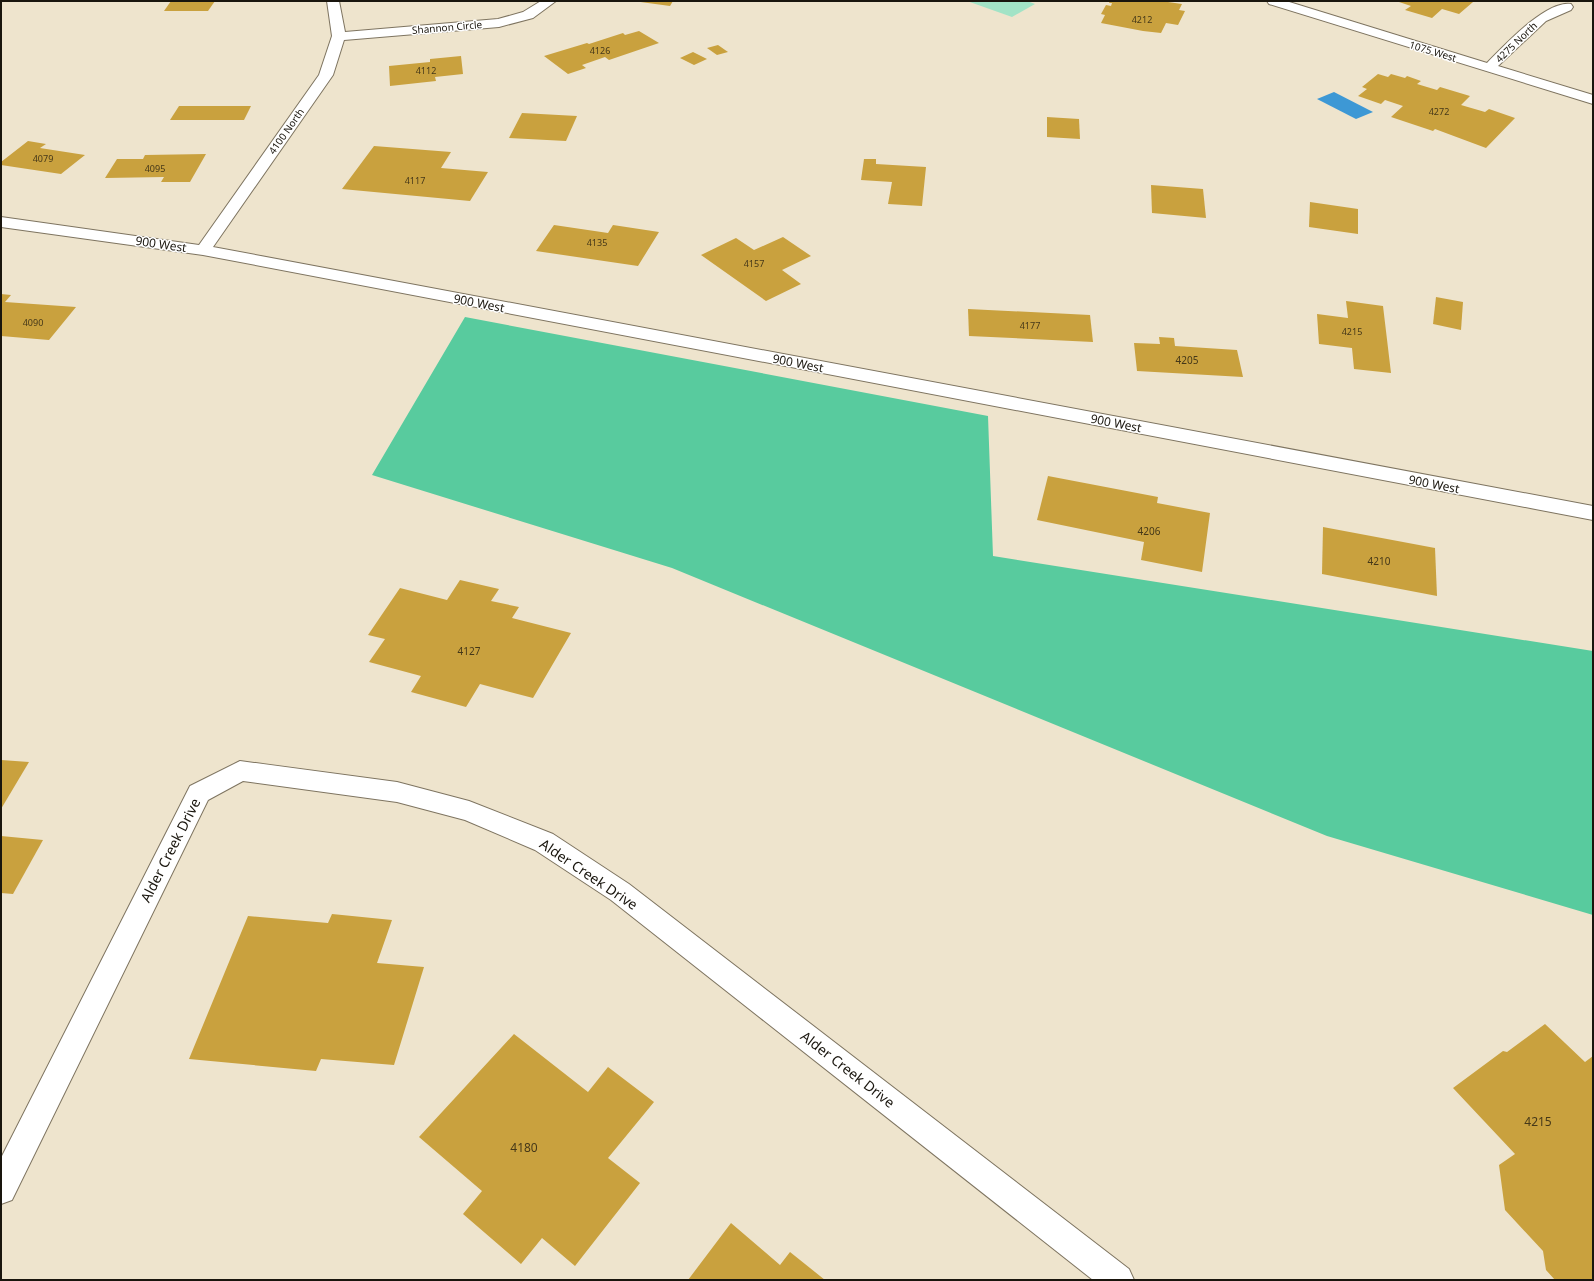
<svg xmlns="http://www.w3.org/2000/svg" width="1594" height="1281" font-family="'Noto Sans',sans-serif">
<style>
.green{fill:#a2e3c6}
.forest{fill:#58cb9e}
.water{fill:#3d98d5}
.building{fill:#c9a13e}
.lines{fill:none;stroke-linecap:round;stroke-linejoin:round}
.minor-casing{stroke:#7e7460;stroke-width:2}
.minor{fill:#fff;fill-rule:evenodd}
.labels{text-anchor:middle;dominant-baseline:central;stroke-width:3;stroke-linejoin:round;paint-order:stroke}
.far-number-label{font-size:9px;fill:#453819}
.far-street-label{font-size:10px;fill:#19150d;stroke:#fff}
.number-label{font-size:10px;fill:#453819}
.street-label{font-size:12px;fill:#19150d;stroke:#fff}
.near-number-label{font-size:12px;fill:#453819}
.near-street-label{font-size:14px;fill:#19150d;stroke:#fff}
</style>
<rect width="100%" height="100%" fill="#eee4cd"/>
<path class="green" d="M 967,1 L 1027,1 L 1035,4 L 1012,17 Z"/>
<path class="forest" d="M 465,317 L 988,416 L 993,556 L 1593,651 L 1593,915 L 1327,836 L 672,568 L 372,475 Z"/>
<path class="water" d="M 1334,92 L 1373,112 L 1356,119 L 1317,99 Z"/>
<g class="building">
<path d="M 171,1 L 215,1 L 208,11 L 164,11 Z"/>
<path d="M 633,1 L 673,1 L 670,6 Z"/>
<path d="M 1110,1 L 1161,1 L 1182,4 L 1179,10 L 1185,11 L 1178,25 L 1166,23 L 1161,33 L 1143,31 L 1101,23 L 1105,15 L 1101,14 L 1106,5 L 1111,6 L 1112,3 L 1109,3 Z"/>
<path d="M 1396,1 L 1470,1 L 1473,2 L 1459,14 L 1442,9 L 1432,18 L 1405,10 L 1411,6 Z"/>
<path d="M 639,31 L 659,43 L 609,60 L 605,57 L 582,65 L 586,68 L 568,74 L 544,56 L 587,43 L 589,44 L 623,33 L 625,35 Z"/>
<path d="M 718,45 L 728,52 L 717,55 L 707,48 Z"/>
<path d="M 693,52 L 707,59 L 694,65 L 680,58 Z"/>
<path d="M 461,56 L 463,74 L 435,77 L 436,81 L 390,86 L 389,66 L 430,62 L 430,59 Z"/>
<path d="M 1378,74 L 1388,77 L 1391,74 L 1405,78 L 1407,76 L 1421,81 L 1417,84 L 1437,90 L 1440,87 L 1470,96 L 1461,105 L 1485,112 L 1489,109 L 1515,118 L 1486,148 L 1435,129 L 1433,131 L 1391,117 L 1403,106 L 1385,100 L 1381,104 L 1358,96 L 1367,89 L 1362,87 Z"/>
<path d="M 179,106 L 251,106 L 244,120 L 170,120 Z"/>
<path d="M 522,113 L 577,116 L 566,141 L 509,138 Z"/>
<path d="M 1047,117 L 1079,119 L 1080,139 L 1047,137 Z"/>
<path d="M 28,141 L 46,144 L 40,148 L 85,155 L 61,174 L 1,165 L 1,162 Z"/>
<path d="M 374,146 L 451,152 L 441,168 L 488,172 L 470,201 L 342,189 Z"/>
<path d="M 206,154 L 190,182 L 161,182 L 164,177 L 105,178 L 117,159 L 143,159 L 145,155 Z"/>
<path d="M 864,159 L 876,159 L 876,164 L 926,167 L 922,206 L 888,204 L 892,182 L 861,180 Z"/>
<path d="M 1151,185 L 1203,189 L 1206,218 L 1152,213 Z"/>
<path d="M 1310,202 L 1358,209 L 1358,234 L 1309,227 Z"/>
<path d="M 554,225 L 608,233 L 613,225 L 659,232 L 638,266 L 536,251 Z"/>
<path d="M 783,237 L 811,256 L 782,270 L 801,284 L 766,301 L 701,255 L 736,238 L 754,250 Z"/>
<path d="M 1,294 L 11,295 L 5,302 L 76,307 L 49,340 L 1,336 Z"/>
<path d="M 1436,297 L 1463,302 L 1461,330 L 1433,324 Z"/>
<path d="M 1346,301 L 1383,306 L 1391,373 L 1354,369 L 1352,348 L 1319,344 L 1317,314 L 1348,318 Z"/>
<path d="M 968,309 L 1090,315 L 1093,342 L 969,336 Z"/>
<path d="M 1159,337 L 1174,338 L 1175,346 L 1237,350 L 1243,377 L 1137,371 L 1134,343 L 1160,344 Z"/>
<path d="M 1048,476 L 1158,497 L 1157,503 L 1210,513 L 1202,572 L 1141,560 L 1144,542 L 1037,520 Z"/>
<path d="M 1323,527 L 1435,548 L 1437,596 L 1322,574 Z"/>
<path d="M 460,580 L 499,589 L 491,601 L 519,607 L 512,618 L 571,633 L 533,698 L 480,684 L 466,707 L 411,692 L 421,676 L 369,662 L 385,639 L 368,635 L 400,588 L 447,600 Z"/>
<path d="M 1,760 L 29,762 L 1,809 Z"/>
<path d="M 1,836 L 43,840 L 13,894 L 1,893 Z"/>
<path d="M 332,914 L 392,920 L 377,963 L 424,967 L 394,1065 L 321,1059 L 316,1071 L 189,1059 L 248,916 L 328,923 Z"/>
<path d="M 1545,1024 L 1585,1062 L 1593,1056 L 1593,1280 L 1555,1280 L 1546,1270 L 1543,1251 L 1505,1210 L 1499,1165 L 1515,1154 L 1453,1088 L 1503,1051 L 1507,1052 Z"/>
<path d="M 514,1034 L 588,1092 L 608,1067 L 654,1102 L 608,1158 L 640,1183 L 575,1266 L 542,1238 L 521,1264 L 463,1214 L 482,1191 L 419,1137 Z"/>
<path d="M 731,1223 L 780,1265 L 790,1252 L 825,1280 L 688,1280 Z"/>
</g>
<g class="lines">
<defs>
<g id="minor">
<path d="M 327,1 L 339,1 L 345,32 L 498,19 L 523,12 L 541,1 L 556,1 L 533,18 L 499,27 L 344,40 L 333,75 L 213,247 L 1593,506 L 1593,520 L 203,255 L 1,227 L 1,217 L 199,245 L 319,75 L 332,36 Z"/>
<path d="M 1267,1 L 1286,1 L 1487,63 C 1504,46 1546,0 1571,4 L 1573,7 L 1571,10 L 1546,21 L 1498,66 L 1593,95 L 1593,104 L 1269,4 Z"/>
<path d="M 240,761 L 397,782 L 469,801 L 553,834 L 629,884 L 1129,1269 L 1134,1280 L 1093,1280 L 611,900 L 535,850 L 465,820 L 397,802 L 243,781 L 208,800 L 12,1200 L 1,1204 L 1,1158 L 190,786 Z"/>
</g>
</defs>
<use href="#minor" class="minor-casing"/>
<use href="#minor" class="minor"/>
</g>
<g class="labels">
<g class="far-number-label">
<text x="1142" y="19">4212</text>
<text x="600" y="50">4126</text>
<text x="426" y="70">4112</text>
<text x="1439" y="111">4272</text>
<text x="43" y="158">4079</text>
<text x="155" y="168">4095</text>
<text x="415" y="180">4117</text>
<text x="597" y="242">4135</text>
<text x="754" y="263">4157</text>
<text x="33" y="322">4090</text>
<text x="1030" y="325">4177</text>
<text x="1352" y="331">4215</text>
</g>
<g class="far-street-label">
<text transform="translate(447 27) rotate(-5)">Shannon Circle</text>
<text transform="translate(1516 42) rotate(-44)">4275 North</text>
<text transform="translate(1433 51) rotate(17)">1075 West</text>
<text transform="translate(286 131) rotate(-55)">4100 North</text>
</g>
<g class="number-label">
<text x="1187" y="360">4205</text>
<text x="1149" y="531">4206</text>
<text x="1379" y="561">4210</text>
<text x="469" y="651">4127</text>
</g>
<g class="street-label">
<text transform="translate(161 244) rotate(8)">900 West</text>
<text transform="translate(479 303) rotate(11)">900 West</text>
<text transform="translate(798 363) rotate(11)">900 West</text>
<text transform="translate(1116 423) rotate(11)">900 West</text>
<text transform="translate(1434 484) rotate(11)">900 West</text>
</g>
<g class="near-number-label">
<text x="1538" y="1121">4215</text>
<text x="524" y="1147">4180</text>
</g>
<g class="near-street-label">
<text transform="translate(170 850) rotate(-63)">Alder Creek Drive</text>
<text transform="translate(589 874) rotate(34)">Alder Creek Drive</text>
<text transform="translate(848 1069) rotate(38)">Alder Creek Drive</text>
</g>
</g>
<rect width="1594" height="1281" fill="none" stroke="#19150d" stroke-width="4"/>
</svg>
